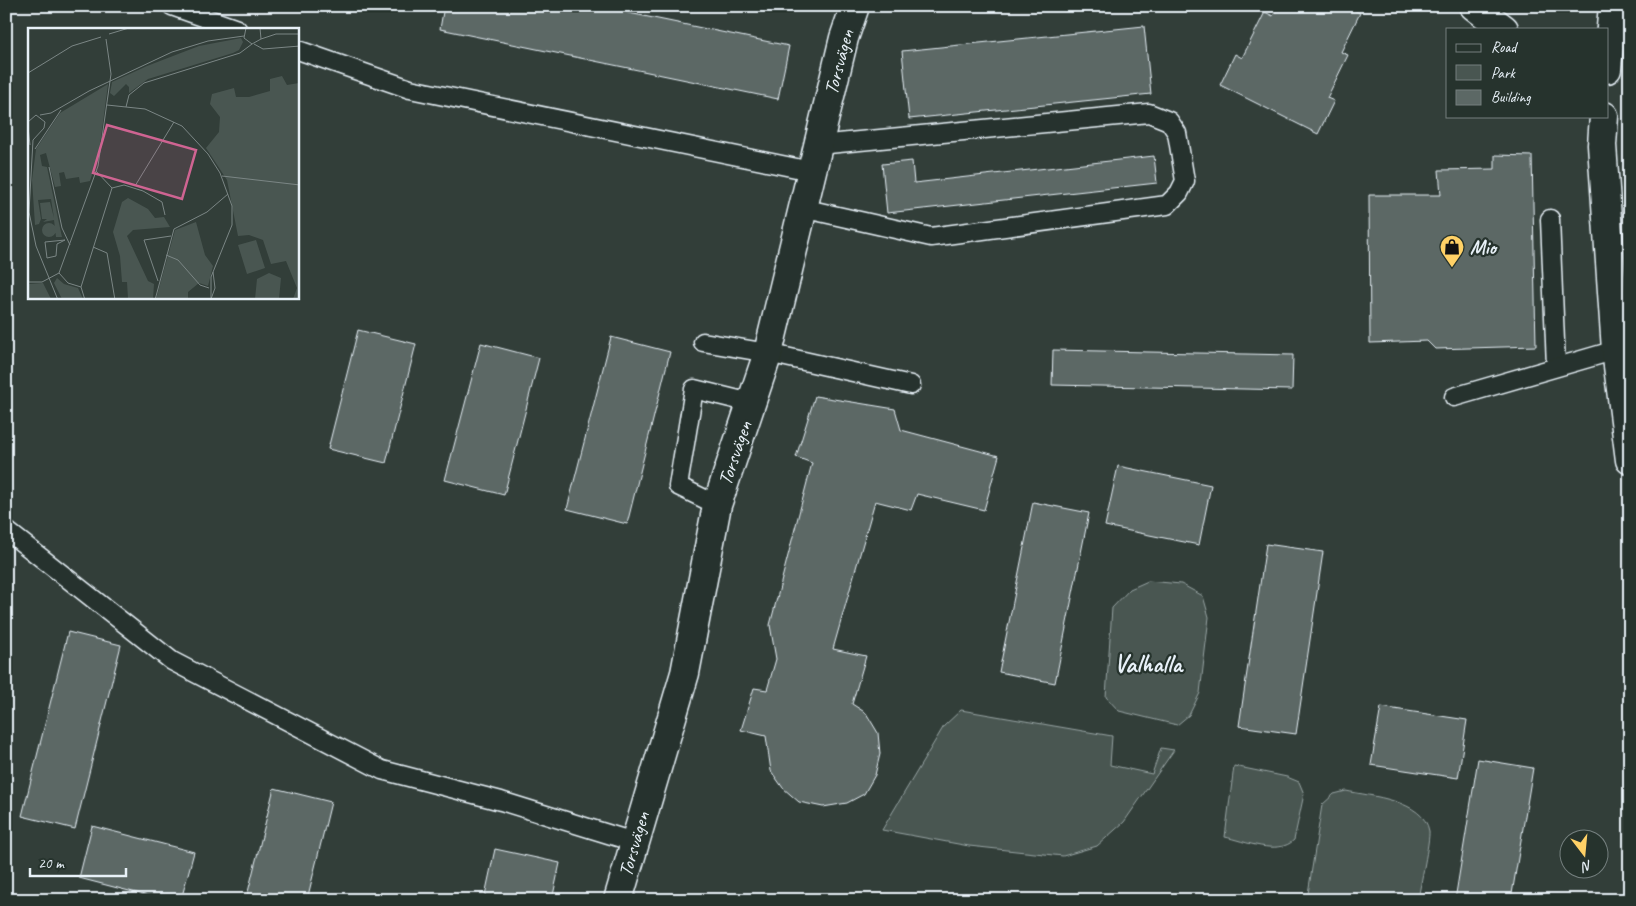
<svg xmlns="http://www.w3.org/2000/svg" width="1636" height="906" font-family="Caveat,sans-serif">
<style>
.green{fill:#495651;stroke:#98a4a4}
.building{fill:#5c6865;stroke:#e8f1f8}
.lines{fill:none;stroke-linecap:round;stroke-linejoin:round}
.service-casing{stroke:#e8f1f8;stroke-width:21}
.minor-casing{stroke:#e8f1f8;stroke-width:31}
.tertiary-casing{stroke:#e8f1f8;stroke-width:31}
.service{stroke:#26332d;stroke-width:18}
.minor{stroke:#26332d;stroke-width:28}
.tertiary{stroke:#26332d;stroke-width:28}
.labels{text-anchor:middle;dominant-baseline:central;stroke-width:4.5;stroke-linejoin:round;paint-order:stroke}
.street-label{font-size:20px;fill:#e8f1f8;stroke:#26332d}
.poi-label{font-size:20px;font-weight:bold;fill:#e8f1f8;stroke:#26332d;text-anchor:start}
.district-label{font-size:25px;font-weight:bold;fill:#e8f1f8;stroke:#26332d}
.inset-road{fill:none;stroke:#7b8685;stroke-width:1}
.view{fill:#cf6492;fill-opacity:0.15;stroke:#cf6492;stroke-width:2.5}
.inset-edge{fill:none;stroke:#e8f1f8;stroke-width:2.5}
</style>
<rect width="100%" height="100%" fill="#323e39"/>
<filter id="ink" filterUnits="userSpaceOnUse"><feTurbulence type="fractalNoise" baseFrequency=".02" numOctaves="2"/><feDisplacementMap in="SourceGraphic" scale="10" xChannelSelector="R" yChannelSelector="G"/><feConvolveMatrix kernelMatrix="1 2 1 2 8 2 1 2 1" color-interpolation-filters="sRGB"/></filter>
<g filter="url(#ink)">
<g class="green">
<path d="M 1148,581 L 1181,584 L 1203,596 L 1209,617 L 1200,693 L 1189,715 L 1177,725 L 1119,711 L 1106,697 L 1112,608 L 1130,589 Z"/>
<path d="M 961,710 L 1112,736 L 1110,765 L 1152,774 L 1161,748 L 1174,750 L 1124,822 L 1097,846 L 1063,856 L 969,846 L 882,830 L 944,726 Z"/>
<path d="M 1234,766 L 1287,777 L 1299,782 L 1304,794 L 1294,840 C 1278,856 1244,841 1225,837 Z"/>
<path d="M 1346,791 C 1370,796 1424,800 1429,831 C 1430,841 1420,886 1418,900 L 1307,900 L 1322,805 L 1334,794 Z"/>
</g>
<g class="building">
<path d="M 444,6 L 595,6 L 789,46 L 778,99 L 440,29 Z"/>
<path d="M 1278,6 L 1346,6 L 1360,13 L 1341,52 L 1348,55 L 1327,98 L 1334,101 L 1318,134 L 1220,85 L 1235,54 L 1242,58 L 1265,12 L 1273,16 Z"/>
<path d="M 1144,26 L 1151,94 L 909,119 L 902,51 Z"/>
<path d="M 1495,155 L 1532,156 L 1536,346 L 1435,349 L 1427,341 L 1370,343 L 1369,195 L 1441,195 L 1439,170 L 1495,169 Z"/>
<path d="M 1154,156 L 1157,183 L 887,213 L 882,164 L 912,161 L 914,183 Z"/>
<path d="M 358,330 L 416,344 L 386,463 L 328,449 Z"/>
<path d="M 611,337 L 670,352 L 627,524 L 567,509 Z"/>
<path d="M 481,343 L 539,358 L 504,495 L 445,480 Z"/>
<path d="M 1053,350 L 1293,355 L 1292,390 L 1052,385 Z"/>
<path d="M 815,396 L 895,409 L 901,430 L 999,456 L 984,510 L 917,494 L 911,510 L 875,501 L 833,649 L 866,656 L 852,704 L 866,713 L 878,733 L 880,754 L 875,775 L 864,794 L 847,803 L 823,807 L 799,802 L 783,788 L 771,771 L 766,736 L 741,730 L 754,688 L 767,690 L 776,659 L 770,625 L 812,463 L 796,457 Z"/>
<path d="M 1118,466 L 1211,485 L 1199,545 L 1105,526 Z"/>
<path d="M 1033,502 L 1089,513 L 1055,683 L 999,672 Z"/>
<path d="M 1266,544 L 1323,552 L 1296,734 L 1239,726 Z"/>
<path d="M 68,632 L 121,645 L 75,829 L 22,816 Z"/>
<path d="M 1381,707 L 1467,720 L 1458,778 L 1371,765 Z"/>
<path d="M 1478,759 L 1533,768 L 1511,900 L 1455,900 Z"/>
<path d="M 274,788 L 331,802 L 307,900 L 246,900 Z"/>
<path d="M 92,826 L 194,852 L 181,900 L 164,900 L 79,878 Z"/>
<path d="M 495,849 L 560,863 L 552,900 L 484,900 Z"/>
</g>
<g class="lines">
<defs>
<g id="service">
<path d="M 172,6 L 237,29"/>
<path d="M 298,50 L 410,89 L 811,171"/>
<path d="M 802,208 L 931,237 L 1167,205 L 1179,193 L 1185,181 L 1177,133 L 1169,121 L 1149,113 L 818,145"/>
<path d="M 1550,219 L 1556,366"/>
<path d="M 703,342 L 768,353 L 911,385"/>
<path d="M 1454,397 L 1616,350"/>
<path d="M 717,505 L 678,486 L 694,389 L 751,403"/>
<path d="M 6,530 L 172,661 L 382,770 L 501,801 L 634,842"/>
</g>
<g id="minor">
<path d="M 1474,6 L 1504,29"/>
<path d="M 618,900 L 685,673 L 717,505 L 768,353 L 844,38 L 855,6"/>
</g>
<g id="tertiary">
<path d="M 1607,69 L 1613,6"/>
<path d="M 1604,116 L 1602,145 L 1616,350 L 1630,460"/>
</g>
</defs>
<use href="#service" class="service-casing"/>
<use href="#minor" class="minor-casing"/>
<use href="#tertiary" class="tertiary-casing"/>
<use href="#service" class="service"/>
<use href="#minor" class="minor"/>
<use href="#tertiary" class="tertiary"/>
</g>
</g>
<defs>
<symbol id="shop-pin" viewBox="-11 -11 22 30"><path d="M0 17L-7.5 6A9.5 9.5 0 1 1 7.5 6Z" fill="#ffd166" stroke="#26332d"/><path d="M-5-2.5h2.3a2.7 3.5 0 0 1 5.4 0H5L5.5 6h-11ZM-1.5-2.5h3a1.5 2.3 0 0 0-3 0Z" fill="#111"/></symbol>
</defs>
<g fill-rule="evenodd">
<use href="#shop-pin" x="1438" y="233" width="28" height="38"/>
</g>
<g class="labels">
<g class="street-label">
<text transform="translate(839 62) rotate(-75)">Torsvägen</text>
<text transform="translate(735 453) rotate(-71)">Torsvägen</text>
<text transform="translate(634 844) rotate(-74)">Torsvägen</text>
</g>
<g class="poi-label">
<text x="1470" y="247">Mio</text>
</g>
<g class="district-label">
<text x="1148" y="664">Valhalla</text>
</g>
</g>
<g transform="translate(28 28)">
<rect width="271" height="271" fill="#323e39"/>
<path d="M 213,10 L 215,14 L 211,22 L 205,25 L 120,51 L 101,65 L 101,59 L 98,56 L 86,68 L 82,65 L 84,54 L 119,38 L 171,18 ZM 254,48 L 259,57 L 271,55 L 271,271 L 265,271 L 269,260 L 258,233 L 243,236 L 235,212 L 221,207 L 210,208 L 199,152 L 178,120 L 191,104 L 192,89 L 182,76 L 184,66 L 206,60 L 208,69 L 221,69 L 242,63 L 242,51 ZM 80,56 L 71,125 L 62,153 L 52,155 L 51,149 L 38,151 L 36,144 L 31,145 L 33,158 L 27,159 L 18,125 L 12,127 L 14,138 L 19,139 L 34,209 L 28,209 L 26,192 L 15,194 L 19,191 L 14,191 L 12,175 L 22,174 L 26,190 L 23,171 L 10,172 L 13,191 L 11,196 L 7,197 L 4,152 L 8,121 L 32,85 ZM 100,170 L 120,181 L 127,190 L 136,189 L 142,199 L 105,202 L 99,208 L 120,253 L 126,256 L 125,271 L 100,271 L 99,254 L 94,254 L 92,228 L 85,204 L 94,174 ZM 168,194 L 177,227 L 185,238 L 180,258 L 171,255 L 160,264 L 160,271 L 128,271 L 147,202 ZM14 202a7 7 0 1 1 14 0a7 7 0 1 1-14 0ZM 228,212 L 237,240 L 219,246 L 210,217 ZM 241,245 L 253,250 L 251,271 L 227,271 L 229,251 ZM 29,250 L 36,256 L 50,260 L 55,271 L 34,271 L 26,255 ZM 15,255 L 23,271 L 0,271 L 0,256 Z" fill="#495651"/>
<path class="inset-road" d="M 218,0 L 216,10 L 224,16 L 233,11 L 232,0M 81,6 L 101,0M 233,11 L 248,6 L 272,6M 226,16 L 235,21 L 272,18M 0,45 L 44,18 L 73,9M 79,77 L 117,81 L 154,98 L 180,126 L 192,145 L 204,178 L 204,197 L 183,249 L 183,272M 98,79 L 101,67 L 116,55 L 212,25 L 224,16M 12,87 L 23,85 L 61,63 L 144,24 L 180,13 L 216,8M 0,94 L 8,87 L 17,94 L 16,100 L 5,112 L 1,184 L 8,218 L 30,272M 0,99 L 2,117M 7,121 L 33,82M 21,139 L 34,200 L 42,217M 68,143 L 84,160M 194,148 L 272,157M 107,158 L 146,94M 37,212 L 29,216 L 28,228 L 19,230 L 17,214 ZM 65,219 L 79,225 L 87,272M 138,227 L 150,232 L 172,257 L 181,260M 31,245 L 40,255 L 53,259M 130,253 L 116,212 L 143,208M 0,254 L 14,254 L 31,245 L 70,138 L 83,46 L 78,11M 183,271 L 187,260 L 185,244M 57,272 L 53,259 L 84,160 L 96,157 L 115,163 L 134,174 L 137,187M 127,272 L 146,201 L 179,184 L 200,166"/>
<path class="view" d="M 79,97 L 168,122 L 154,171 L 65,145 Z"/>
<rect width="271" height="271" class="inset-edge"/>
</g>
<rect width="1636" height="906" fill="none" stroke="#26332d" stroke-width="25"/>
<rect x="12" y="12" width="1611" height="881" fill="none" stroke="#e8f1f8" stroke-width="2" filter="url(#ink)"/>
<rect x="1446" y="28" width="162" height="90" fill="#26332d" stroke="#747f7e"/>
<rect x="1456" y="44" width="25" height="8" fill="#26332d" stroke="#747f7e"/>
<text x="1491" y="52" font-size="15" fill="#e8f1f8">Road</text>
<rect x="1456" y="65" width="25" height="15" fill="#495651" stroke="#747f7e"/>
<text x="1491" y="78" font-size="15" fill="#e8f1f8">Park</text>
<rect x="1456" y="90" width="25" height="15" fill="#5c6865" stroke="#747f7e"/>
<text x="1491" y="102" font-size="15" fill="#e8f1f8">Building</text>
<g transform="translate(1584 854) rotate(164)"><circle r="24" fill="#26332d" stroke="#747f7e"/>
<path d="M0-4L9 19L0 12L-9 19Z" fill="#ffd166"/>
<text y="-8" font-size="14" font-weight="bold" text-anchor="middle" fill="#e8f1f8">N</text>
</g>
<path d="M30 868v8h96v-8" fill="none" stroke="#e8f1f8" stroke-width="2.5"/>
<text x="38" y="868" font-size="15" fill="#e8f1f8" stroke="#26332d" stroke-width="4" paint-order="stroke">20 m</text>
</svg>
